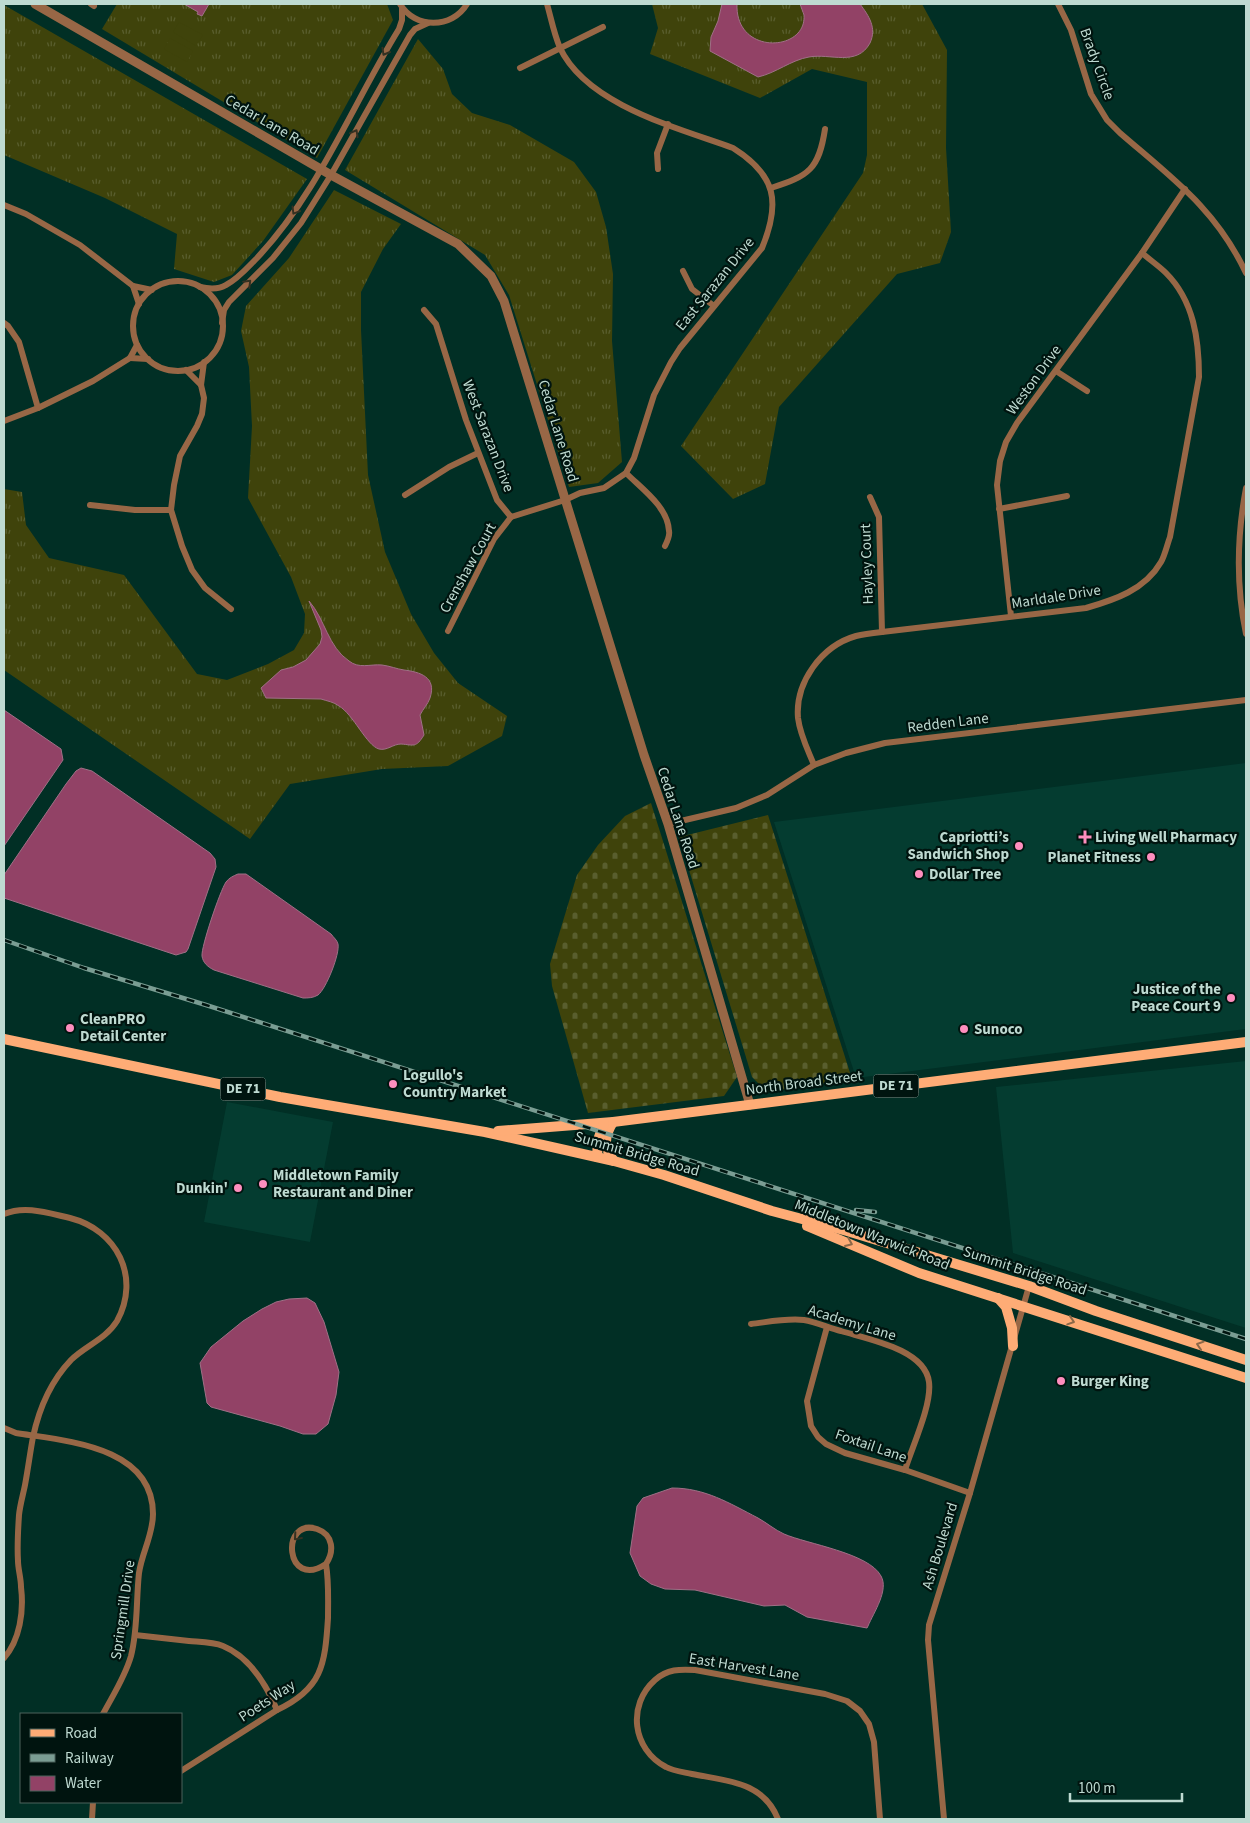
<svg xmlns="http://www.w3.org/2000/svg" width="1250" height="1823" font-family="'Source Sans 3',sans-serif">
<style>
.built{fill:#043c30}
.grass{fill:url(#grass-tufts)}
.cemetery{fill:url(#cemetery-stones)}
.garden{fill:#3f430b}
.water{fill:#924266;stroke:#9f7086}
.lines{fill:none;stroke-linecap:round;stroke-linejoin:round}
.minor{stroke:#986746;stroke-width:6}
.tertiary{stroke:#986746;stroke-width:9}
.primary{stroke:#feac76;stroke-width:10}
.rail-casing{stroke:#7a9d93;stroke-width:4.5}
.rail{stroke:#00140f;stroke-width:2.5;stroke-dasharray:8;stroke-linecap:butt}
.oneway{stroke:#353122}
.oneway2{stroke:#8c6848}
.poi-dot{fill:#fe8ebe;stroke:#00140f;stroke-width:2}
.labels{text-anchor:middle;dominant-baseline:central;stroke-width:4.5;stroke-linejoin:round;paint-order:stroke}
.shield{fill:#00140f;stroke:#859f97;stroke-width:1}
.shield-label{font-size:14px;font-weight:bold;fill:#bedad1}
.street-label{font-size:15px;fill:#bedad1;stroke:#00140f}
.poi-label{font-size:15px;font-weight:bold;fill:#bedad1;stroke:#00140f;text-anchor:start}
</style>
<defs>
<pattern id="grass-tufts" width="24" height="20" patternUnits="userSpaceOnUse" patternTransform="scale(1.25)"><rect width="24" height="20" fill="#3f430b"/><path d="M3 7l-1-3M5 7V3M7 7l1-3M15 17l-1-3M17 17v-4M19 17l1-3" fill="none" stroke="#595e2e"/></pattern>
<pattern id="cemetery-stones" width="16" height="16" patternUnits="userSpaceOnUse" patternTransform="scale(1.25)"><rect width="16" height="16" fill="#3f430b"/><path d="M2 7V4a2 2 0 0 1 4 0v3zM10 15v-3a2 2 0 0 1 4 0v3z" fill="#595e2e"/></pattern>
</defs>
<rect width="100%" height="100%" fill="#012f25"/>
<g class="built">
<path d="M 1246,763 L 1246,1029 L 856,1078 L 774,822 Z"/>
<path d="M 1246,1061 L 1246,1328 L 1013,1253 L 996,1087 Z"/>
<path d="M 227,1102 L 333,1122 L 310,1242 L 204,1222 Z"/>
</g>
<g class="grass">
<path d="M 117,4 L 387,4 L 393,20 L 317,158 L 102,29 Z"/>
<path d="M 652,4 L 922,4 L 947,50 L 946,148 L 951,232 L 940,263 L 897,274 L 779,407 L 765,484 L 733,499 L 681,446 L 863,173 L 867,155 L 867,82 L 812,69 L 760,98 L 650,54 L 658,28 Z"/>
<path d="M 4,5 L 307,179 L 263,241 L 232,275 L 214,282 L 174,269 L 177,234 L 105,198 L 4,155 Z"/>
<path d="M 418,39 L 443,69 L 452,94 L 472,113 L 510,125 L 574,162 L 596,192 L 606,227 L 613,274 L 612,341 L 622,462 L 598,483 L 569,487 L 509,295 L 485,255 L 345,170 Z"/>
<path d="M 334,190 L 401,224 L 383,249 L 361,292 L 361,330 L 368,475 L 385,552 L 411,614 L 434,653 L 458,683 L 507,716 L 502,736 L 448,766 L 382,769 L 290,784 L 250,839 L 4,670 L 4,489 L 22,492 L 26,525 L 49,558 L 124,575 L 197,674 L 227,680 L 268,664 L 294,650 L 304,633 L 305,614 L 291,577 L 248,498 L 252,426 L 249,367 L 241,331 L 246,306 L 289,258 Z"/>
</g>
<g class="cemetery">
<path d="M 651,803 L 737,1077 L 724,1096 L 588,1113 L 552,986 L 550,964 L 577,875 L 598,845 L 625,816 Z"/>
<path d="M 768,815 L 852,1079 L 767,1092 L 752,1077 L 679,837 Z"/>
</g>
<g class="garden">
<path d="M 179,22 L 203,35 L 196,46 L 173,32 Z"/>
<path d="M 170,38 L 193,51 L 187,62 L 164,49 Z"/>
</g>
<g class="water">
<path d="M 184,4 L 209,4 L 202,16 L 197,14 L 198,12 Z"/>
<path d="M 722,4 L 737,4 C 735,56 807,52 804,15 C 803,12 801,7 800,4 L 860,4 C 869,16 877,28 870,43 C 857,67 830,53 809,57 C 791,60 776,73 758,77 L 710,51 L 711,37 L 718,21 Z"/>
<path d="M 309,601 C 325,619 328,647 349,661 C 359,669 370,664 382,665 C 390,666 397,669 404,670 C 420,672 437,677 430,698 C 428,704 423,709 420,715 L 424,735 C 416,748 414,745 401,744 C 393,744 387,751 379,749 C 367,746 353,714 339,706 C 334,702 327,701 321,699 L 266,698 L 261,688 L 281,670 L 293,667 L 306,660 L 320,644 L 322,637 L 321,630 Z"/>
<path d="M 4,710 L 61,749 L 63,760 L 4,846 Z"/>
<path d="M 81,768 L 92,771 L 210,853 L 215,859 L 216,867 L 188,949 L 186,952 L 176,955 L 4,898 L 4,875 L 66,784 L 76,771 Z"/>
<path d="M 238,874 L 246,874 L 331,934 C 334,938 337,940 338,944 C 340,954 326,989 318,995 C 313,998 308,998 303,998 L 214,970 C 208,967 203,963 202,956 C 201,947 220,891 226,882 C 229,878 233,876 238,874 Z"/>
<path d="M 307,1298 L 315,1303 L 324,1322 L 339,1372 L 336,1395 L 328,1424 L 316,1434 L 303,1434 L 280,1426 L 211,1407 L 207,1403 L 200,1363 L 211,1347 L 243,1321 L 262,1309 L 276,1302 L 289,1299 Z"/>
<path d="M 672,1488 C 705,1488 729,1503 758,1518 C 767,1523 775,1530 784,1534 C 807,1544 869,1553 881,1576 C 889,1590 874,1612 868,1626 L 867,1628 L 807,1617 L 785,1605 L 764,1606 L 695,1590 L 665,1589 L 651,1584 L 640,1576 L 630,1553 L 637,1506 L 643,1498 Z"/>
</g>
<g class="lines">
<g class="minor">
<path d="M 91,4 L 94,6"/>
<path d="M 400,4 C 415,29 452,29 467,4"/>
<path d="M 1058,4 L 1071,30 L 1091,94 L 1107,120 L 1120,133 C 1172,178 1216,209 1246,273"/>
<path d="M 520,68 L 603,27"/>
<path d="M 658,169 L 657,153 L 668,124"/>
<path d="M 771,188 C 809,176 819,169 825,129"/>
<path d="M 4,205 L 26,214 L 80,245 L 133,286 L 152,290"/>
<path d="M 683,271 L 692,289 L 714,306"/>
<circle cx="178" cy="326" r="45"/>
<path d="M 133,286 L 139,304"/>
<path d="M 200,287 C 209,289 218,290 226,285 C 238,279 248,267 257,258 C 319,192 352,105 399,29 L 402,20 L 402,8"/>
<path d="M 424,310 L 436,324 L 466,420 L 497,500 L 511,517 L 565,500 L 580,493 L 604,488 L 626,473 L 634,458 L 654,395 L 671,362 L 680,348 L 762,248 C 781,202 776,175 733,148 C 678,128 587,105 560,48 C 554,34 551,18 547,4"/>
<path d="M 4,323 L 8,326 L 19,342 L 38,408"/>
<path d="M 222,323 L 224,310 L 229,302 L 273,258 L 301,223 L 331,175 L 410,35 L 415,29 L 428,23"/>
<path d="M 130,358 L 148,359"/>
<path d="M 204,362 L 201,385 L 204,398 L 202,414 L 197,426 L 180,456 L 174,485 L 171,510 L 182,546 L 192,570 L 205,588 L 231,609"/>
<path d="M 186,370 L 201,385"/>
<path d="M 1056,371 L 1087,391"/>
<path d="M 4,421 L 38,408 L 93,381 L 130,358 L 137,345"/>
<path d="M 626,473 C 642,489 668,507 669,531 C 670,535 667,542 665,546"/>
<path d="M 1246,488 C 1237,536 1236,586 1246,634"/>
<path d="M 405,495 L 449,467 L 478,453"/>
<path d="M 870,497 L 879,517 L 882,632"/>
<path d="M 90,505 L 135,510 L 171,510"/>
<path d="M 999,509 L 1067,496"/>
<path d="M 1011,616 L 997,485 L 1000,461 L 1006,442 L 1017,423 L 1142,253 L 1185,189"/>
<path d="M 448,631 L 494,539 L 511,517"/>
<path d="M 814,765 C 808,750 800,735 798,718 C 795,683 821,646 856,636 C 864,634 873,633 882,632 L 1086,608 C 1114,600 1145,590 1161,562 C 1165,555 1167,545 1170,537 L 1199,377 C 1199,340 1194,301 1166,273 C 1159,266 1150,260 1142,253"/>
<path d="M 668,824 L 736,808 L 767,795 L 814,765 L 846,753 L 885,743 L 1246,700"/>
<path d="M 4,1214 C 25,1205 48,1213 70,1218 C 117,1230 141,1277 117,1321 C 106,1339 85,1346 71,1360 C 51,1381 39,1409 33,1437 C 30,1453 28,1469 25,1485 C 23,1495 20,1505 19,1515 C 18,1530 17,1546 18,1561 C 18,1569 21,1578 21,1587 C 24,1611 20,1640 4,1658"/>
<path d="M 751,1324 C 768,1322 786,1318 804,1320 C 816,1322 829,1328 841,1331 C 867,1339 925,1349 929,1382 C 932,1405 912,1447 905,1470"/>
<path d="M 827,1327 L 807,1401 L 811,1426 L 818,1437 L 826,1444 L 845,1453 L 905,1470 L 970,1493"/>
<path d="M 4,1428 L 16,1433 C 66,1441 153,1446 153,1514 C 153,1535 142,1552 139,1573 C 136,1600 138,1629 131,1656 C 125,1677 113,1695 103,1714"/>
<path d="M 135,1635 C 153,1637 171,1639 189,1641 C 200,1642 213,1642 223,1646 C 250,1657 266,1684 277,1710"/>
<path d="M 181,1771 L 277,1710 C 322,1689 325,1665 328,1618 C 328,1600 329,1583 326,1564 C 334,1552 334,1535 317,1529 C 280,1517 285,1591 326,1564"/>
<path d="M 92,1819 L 93,1802"/>
<path d="M 778,1819 C 763,1781 726,1781 692,1774 C 683,1772 673,1771 666,1767 C 632,1749 627,1705 655,1680 C 667,1669 680,1669 695,1670 L 825,1694 L 847,1701 L 860,1711 L 869,1724 L 874,1742 L 880,1819"/>
<path d="M 944,1819 L 928,1640 L 929,1625 L 970,1493 L 1029,1286"/>
</g>
<path class="tertiary" d="M 35,4 L 331,175 L 458,244 L 491,276 L 504,301 L 644,755 L 668,824 L 750,1105"/>
<g class="primary">
<path d="M 4,1039 L 280,1097 L 485,1132 L 614,1161 L 664,1175 L 772,1211 L 847,1231 L 1029,1286 L 1096,1311 L 1246,1360"/>
<path d="M 613,1122 C 604,1136 603,1148 614,1161"/>
<path d="M 498,1131 L 613,1122 L 1246,1042"/>
<path d="M 597,1157 L 598,1140 L 604,1123"/>
<path d="M 807,1226 L 919,1273 L 1246,1378"/>
<path d="M 998,1298 L 1006,1307 L 1012,1328 L 1013,1346"/>
</g>
<defs>
<g id="rail">
<path d="M 4,940 L 84,968 L 206,1005 L 1246,1339"/>
<path d="M 856,1210 L 875,1212"/>
</g>
</defs>
<use href="#rail" class="rail-casing"/>
<use href="#rail" class="rail"/>
</g>
<defs><path id="oneway-chevron" d="M-2-3.5L2.5 0L-2 3.5" fill="none" stroke-width="1.6" stroke-linecap="round" stroke-linejoin="round" transform="scale(1.25)"/></defs>
<g class="oneway">
<use href="#oneway-chevron" transform="translate(385 52) rotate(120)"/>
<use href="#oneway-chevron" transform="translate(355 133) rotate(-61)"/>
<use href="#oneway-chevron" transform="translate(295 211) rotate(121)"/>
<use href="#oneway-chevron" transform="translate(248 283) rotate(-45)"/>
<use href="#oneway-chevron" transform="translate(297 1537) rotate(131)"/>
</g>
<g class="oneway2">
<use href="#oneway-chevron" transform="translate(849 1243) rotate(23)"/>
<use href="#oneway-chevron" transform="translate(1071 1321) rotate(18)"/>
<use href="#oneway-chevron" transform="translate(1200 1345) rotate(-162)"/>
</g>
<g class="poi-dot">
<path d="M1082.5 829.5h5v5h5v5h-5v5h-5v-5h-5v-5h5z"/>
<circle cx="1019" cy="846" r="5"/>
<circle cx="1151" cy="857" r="5"/>
<circle cx="919" cy="874" r="5"/>
<circle cx="1231" cy="998" r="5"/>
<circle cx="70" cy="1028" r="5"/>
<circle cx="964" cy="1029" r="5"/>
<circle cx="393" cy="1084" r="5"/>
<circle cx="263" cy="1184" r="5"/>
<circle cx="238" cy="1188" r="5"/>
<circle cx="1061" cy="1381" r="5"/>
</g>
<g class="labels">
<g class="shield">
<rect x="873.5" y="1074.5" width="45" height="23" rx="4"/>
<rect x="220.5" y="1077.5" width="45" height="23" rx="4"/>
</g>
<g class="shield-label">
<text x="896" y="1086">DE 71</text>
<text x="243" y="1089">DE 71</text>
</g>
<g class="street-label">
<text transform="translate(1097 64) rotate(70)">Brady Circle</text>
<text transform="translate(272 125) rotate(30)">Cedar Lane Road</text>
<text transform="translate(715 284) rotate(-51)">East Sarazan Drive</text>
<text transform="translate(1034 380) rotate(-54)">Weston Drive</text>
<text transform="translate(558 431) rotate(73)">Cedar Lane Road</text>
<text transform="translate(488 436) rotate(69)">West Sarazan Drive</text>
<text transform="translate(867 564) rotate(-92)">Hayley Court</text>
<text transform="translate(468 568) rotate(-61)">Crenshaw Court</text>
<text transform="translate(1056 597) rotate(-9)">Marldale Drive</text>
<text transform="translate(948 723) rotate(-7)">Redden Lane</text>
<text transform="translate(678 818) rotate(72)">Cedar Lane Road</text>
<text transform="translate(804 1083) rotate(-7)">North Broad Street</text>
<text transform="translate(637 1154) rotate(16)">Summit Bridge Road</text>
<text transform="translate(872 1235) rotate(22)">Middletown Warwick Road</text>
<text transform="translate(1025 1271) rotate(18)">Summit Bridge Road</text>
<text transform="translate(852 1323) rotate(17)">Academy Lane</text>
<text transform="translate(871 1446) rotate(19)">Foxtail Lane</text>
<text transform="translate(940 1546) rotate(-73)">Ash Boulevard</text>
<text transform="translate(123 1610) rotate(-82)">Springmill Drive</text>
<text transform="translate(744 1667) rotate(9)">East Harvest Lane</text>
<text transform="translate(267 1701) rotate(-33)">Poets Way</text>
</g>
<g class="poi-label">
<text x="1009" y="837" text-anchor="end">Capriotti’s<tspan x="1009" dy="17">Sandwich Shop</tspan></text>
<text x="1095" y="837">Living Well Pharmacy</text>
<text x="1141" y="857" text-anchor="end">Planet Fitness</text>
<text x="929" y="874">Dollar Tree</text>
<text x="1221" y="989" text-anchor="end">Justice of the<tspan x="1221" dy="17">Peace Court 9</tspan></text>
<text x="80" y="1019">CleanPRO<tspan x="80" dy="17">Detail Center</tspan></text>
<text x="974" y="1029">Sunoco</text>
<text x="403" y="1075">Logullo's<tspan x="403" dy="17">Country Market</tspan></text>
<text x="273" y="1175">Middletown Family<tspan x="273" dy="17">Restaurant and Diner</tspan></text>
<text x="228" y="1188" text-anchor="end">Dunkin'</text>
<text x="1071" y="1381">Burger King</text>
</g>
</g>
<rect width="1250" height="1823" fill="none" stroke="#bedad1" stroke-width="10"/>
<rect x="20" y="1713" width="162" height="90" fill="#00140f" stroke="#4c635d"/>
<rect x="30" y="1729" width="25" height="8" fill="#feac76" stroke="#4c635d"/>
<text x="65" y="1738" font-size="15" fill="#bedad1">Road</text>
<rect x="30" y="1754" width="25" height="8" fill="#7a9d93" stroke="#4c635d"/>
<text x="65" y="1763" font-size="15" fill="#bedad1">Railway</text>
<rect x="30" y="1776" width="25" height="15" fill="#924266" stroke="#4c635d"/>
<text x="65" y="1788" font-size="15" fill="#bedad1">Water</text>
<path d="M1070 1793v8h112v-8" fill="none" stroke="#bedad1" stroke-width="2.5"/>
<text x="1078" y="1793" font-size="15" fill="#bedad1" stroke="#00140f" stroke-width="4" paint-order="stroke">100 m</text>
</svg>
